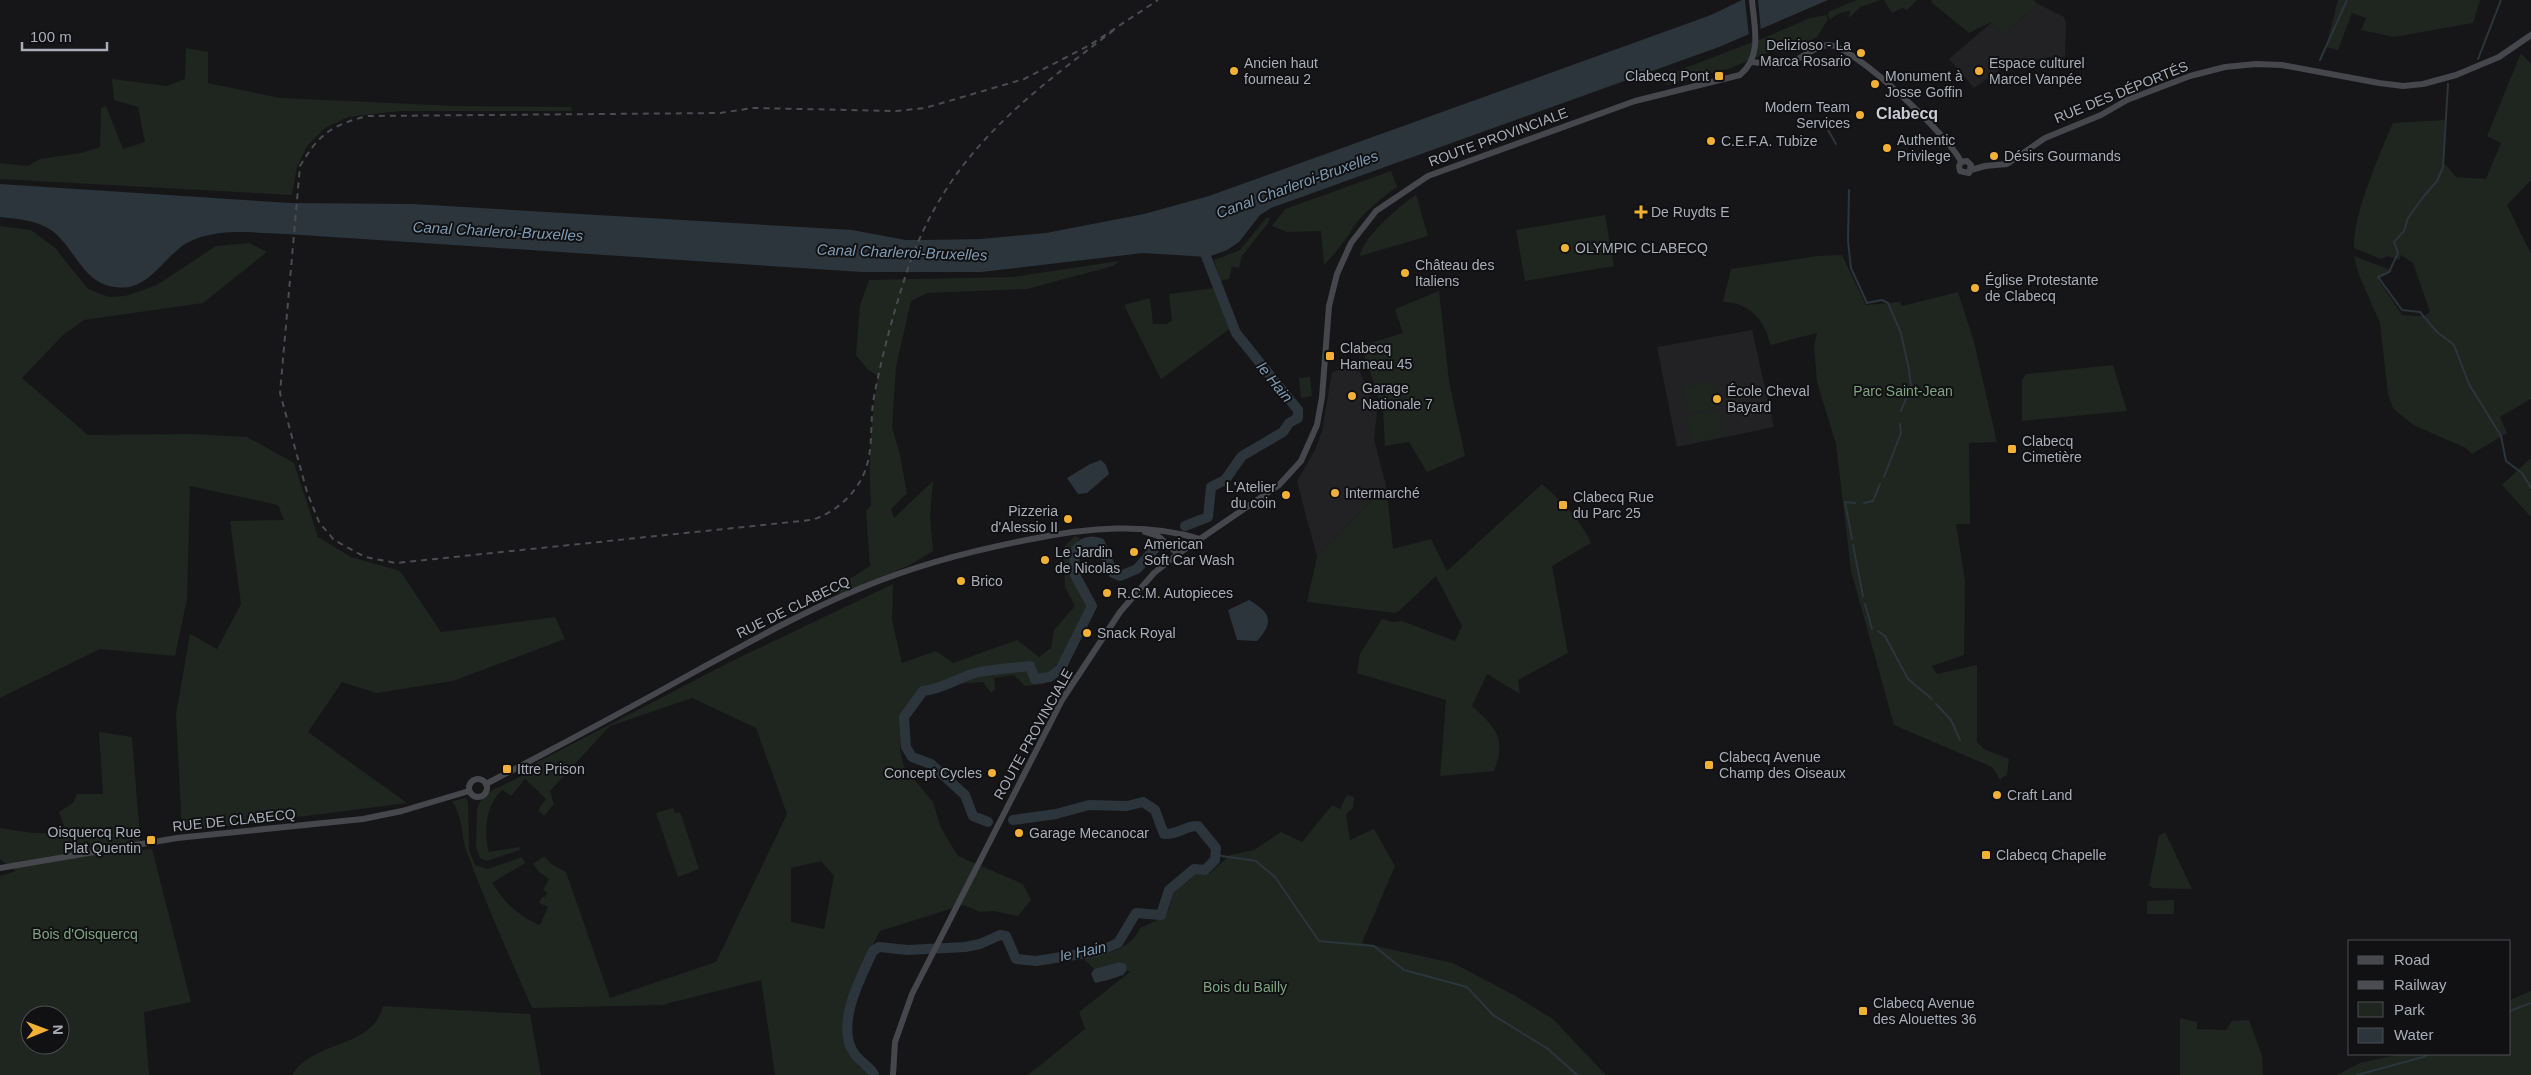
<svg xmlns="http://www.w3.org/2000/svg" width="2531" height="1075" font-family="Arial,sans-serif">
<style>
.built{fill:#222225}
.green{fill:#1e261f;fill-rule:evenodd}
.water{fill:#2c353c}
.pier{fill:#161618}
.lines{fill:none;stroke-linecap:round;stroke-linejoin:round}
.stream{stroke:#2c353c;stroke-width:2}
.river{stroke:#2c353c;stroke-width:10}
.secondary{stroke:#45474d;stroke-width:6}
.rail{stroke:#4a4c52;stroke-width:2;stroke-dasharray:6 5;stroke-linecap:butt}
.poi-dot{fill:#f2b134;stroke:#111113;stroke-width:2}
.labels{text-anchor:middle;dominant-baseline:central;stroke-width:4;stroke-linejoin:round;paint-order:stroke}
.poi-label{font-size:14px;fill:#a8adb8;stroke:#111113;text-anchor:start}
.street-label{font-size:14px;fill:#a8adb8;stroke:#111113}
.park-label{font-size:14px;fill:#7fa381;stroke:#111113}
.water-label{font-size:15px;font-style:italic;fill:#7f9bb3;stroke:#111113}
.quarter-label{font-size:16px;font-weight:bold;fill:#c9ccd4;stroke:#111113}
</style>
<rect width="100%" height="100%" fill="#161618"/>
<g class="built">
<path d="M 2038,4 L 2064,17 L 2066,24 L 2065,57 L 2050,57 L 2005,66 L 1974,88 L 1949,59 L 1992,22 L 2003,35 Z"/>
<path d="M 1752,330 L 1774,427 L 1677,447 L 1657,347 Z"/>
<path d="M 1357,365 L 1377,411 L 1374,439 L 1386,485 L 1317,557 L 1297,481 L 1315,450 L 1322,431 L 1332,372 Z"/>
</g>
<g class="green">
<path d="M 1857,0 L 1881,0 L 1860,7 L 1849,18 L 1850,11 L 1840,13 L 1830,19 L 1827,15 L 1830,11 Z"/>
<path d="M 1884,0 L 1917,0 L 1907,10 L 1903,8 L 1892,13 Z"/>
<path d="M 1932,0 L 2033,0 L 2038,4 L 2003,35 L 1991,22 L 1969,33 L 1931,2 Z"/>
<path d="M 2338,0 L 2480,0 L 2473,23 L 2394,37 L 2361,30 L 2366,18 L 2352,13 L 2338,50 L 2326,47 Z"/>
<path d="M 1826,15 L 1828,19 L 1817,37 L 1789,52 L 1771,51 L 1731,68 L 1666,85 L 1664,76 L 1766,37 L 1810,18 Z"/>
<path d="M 186,48 L 208,52 L 208,83 L 280,98 L 457,106 L 571,107 L 572,111 L 401,111 L 348,117 L 325,128 L 307,146 L 297,167 L 292,195 L 0,179 L 0,163 L 28,166 L 40,159 L 81,153 L 100,147 L 101,108 L 106,106 L 123,149 L 145,142 L 138,107 L 114,100 L 112,79 L 167,86 L 185,79 Z"/>
<path d="M 2521,53 L 2531,64 L 2531,180 L 2507,205 L 2531,254 L 2531,399 L 2500,417 L 2507,433 L 2472,454 L 2466,448 L 2413,425 L 2393,408 L 2388,394 L 2380,323 L 2359,275 L 2354,256 L 2393,271 L 2378,279 L 2402,315 L 2424,316 L 2430,312 L 2413,263 L 2401,255 L 2399,260 L 2388,256 L 2381,259 L 2354,248 C 2352,217 2380,153 2393,123 L 2445,120 L 2443,162 L 2456,177 L 2486,179 L 2501,143 L 2487,136 Z"/>
<path d="M 1391,171 L 1397,187 C 1383,197 1369,208 1358,221 C 1347,237 1338,251 1324,265 L 1321,231 L 1287,232 L 1272,226 L 1285,209 Z"/>
<path d="M 1416,195 L 1428,236 L 1360,256 C 1362,238 1400,205 1416,195 Z"/>
<path d="M 1605,215 L 1614,266 L 1525,281 L 1516,230 Z"/>
<path d="M 1270,217 L 1268,223 L 1242,256 L 1239,268 L 1232,267 L 1229,279 L 1220,281 L 1214,260 L 1240,250 L 1266,218 Z"/>
<path d="M 0,226 L 31,230 L 55,248 L 88,289 L 109,297 L 125,296 L 157,285 L 216,246 L 249,243 L 267,252 L 203,303 L 84,320 L 63,335 L 22,378 L 88,435 L 192,434 L 247,437 L 294,463 L 318,537 L 351,557 L 400,571 L 441,632 L 555,617 L 565,639 L 453,681 L 376,693 L 342,682 L 308,732 L 407,803 L 182,832 L 176,714 L 190,634 L 217,649 L 241,604 L 230,521 L 284,520 L 278,505 L 190,486 L 187,599 L 175,656 L 100,649 L 0,698 Z"/>
<path d="M 1842,255 L 1866,305 L 1900,302 L 1902,306 L 1958,292 L 1974,342 L 1997,442 L 1969,443 L 1970,524 L 1956,524 L 1965,580 L 1964,655 L 1932,666 L 1937,674 L 1977,665 L 1977,742 L 1984,749 L 2009,759 L 2007,775 L 2001,778 L 2001,781 L 1992,767 L 1894,725 L 1851,571 L 1836,444 L 1817,382 L 1814,345 L 1817,333 L 1770,345 C 1766,321 1749,302 1723,302 L 1731,269 L 1817,256 Z"/>
<path d="M 1119,261 L 1113,266 L 1027,289 L 927,293 L 911,301 L 896,367 L 892,427 L 900,455 L 907,493 L 891,509 L 894,518 L 933,481 L 930,517 L 933,551 L 908,566 L 839,594 L 837,587 L 870,566 L 866,511 L 871,506 C 868,462 871,419 878,376 L 868,370 L 856,355 L 860,305 L 869,280 L 1013,277 Z"/>
<path d="M 1214,288 L 1231,328 L 1161,379 L 1124,305 L 1150,298 L 1153,324 L 1166,324 L 1172,321 L 1169,294 Z"/>
<path d="M 1439,291 L 1449,381 L 1465,456 L 1427,472 L 1409,442 L 1385,446 L 1383,409 L 1361,346 L 1403,333 L 1395,309 Z"/>
<path d="M 2113,365 L 2127,411 L 2022,421 L 2022,380 L 2026,374 Z"/>
<path d="M 1310,377 L 1312,396 L 1301,398 L 1299,378 Z"/>
<path d="M 1713,381 L 1718,408 L 1688,414 L 1682,387 Z"/>
<path d="M 1718,410 L 1723,436 L 1692,443 L 1688,416 Z"/>
<path d="M 2531,458 L 2531,517 L 2502,485 Z"/>
<path d="M 1542,484 C 1562,502 1580,518 1591,543 L 1552,566 L 1568,653 L 1518,680 L 1520,694 L 1487,674 L 1472,706 C 1496,728 1507,738 1494,771 L 1440,776 L 1446,700 L 1357,673 L 1360,654 L 1382,619 L 1392,622 L 1402,621 L 1455,641 L 1462,626 L 1436,576 L 1399,611 L 1395,613 L 1307,602 L 1317,557 L 1386,485 L 1393,549 L 1431,539 L 1447,571 Z"/>
<path d="M 1075,536 L 1080,538 C 1063,566 1074,576 1090,601 C 1082,629 1068,656 1046,675 L 1045,684 L 1025,686 L 1014,675 L 994,678 L 995,689 L 991,693 L 983,682 L 958,684 L 947,679 L 942,685 L 926,688 L 916,695 L 903,711 L 900,750 L 904,767 L 933,802 L 941,828 L 958,856 L 1023,884 L 1031,900 L 1018,916 L 994,911 L 980,912 L 963,905 L 880,931 L 855,980 L 846,1044 L 859,1067 L 874,1072 L 866,1075 L 775,1075 L 761,980 L 662,1005 L 532,1008 C 510,957 487,907 468,855 C 461,838 463,816 452,801 L 466,798 L 468,802 L 469,850 L 475,865 L 488,869 L 522,857 L 525,863 L 492,883 C 504,902 518,916 540,925 L 548,907 L 539,903 L 542,897 L 545,897 L 547,892 L 543,890 L 549,879 L 539,872 L 533,864 L 544,856 L 551,864 L 566,872 L 610,998 L 716,962 L 787,814 L 756,728 L 692,698 L 610,726 L 550,791 L 554,804 L 544,816 L 538,810 L 546,799 L 525,779 L 511,796 L 502,790 C 486,805 483,832 489,852 L 519,847 L 520,850 L 486,861 L 480,858 L 476,847 L 477,809 L 480,802 L 491,791 L 526,774 L 528,767 L 730,662 L 893,584 L 892,620 L 902,663 L 936,651 L 953,663 L 1017,640 L 1039,657 L 1051,648 L 1054,630 L 1075,606 L 1065,587 L 1064,547 ZM 821,861 L 834,876 L 824,929 L 791,922 L 791,868 Z"/>
<path d="M 99,732 L 132,737 L 141,850 L 152,849 L 191,1002 L 144,1012 L 149,1075 L 0,1075 L 0,876 L 16,871 L 0,859 L 0,828 C 21,831 45,838 65,828 L 59,812 L 73,803 L 77,794 L 103,794 ZM 30,1015 L 60,1015 L 60,1045 L 30,1045 Z"/>
<path d="M 1347,795 L 1354,797 L 1353,808 L 1346,814 L 1350,840 L 1374,829 L 1395,866 L 1362,943 L 1453,963 L 1514,995 L 1553,1019 L 1606,1075 L 1028,1075 L 1085,1029 L 1079,1012 L 1130,972 L 1127,970 L 1125,964 L 1119,962 L 1094,969 L 1083,958 C 1104,955 1131,950 1140,928 L 1162,918 L 1168,912 L 1174,889 L 1195,874 L 1209,874 L 1230,855 L 1254,850 L 1281,832 L 1302,842 L 1332,805 L 1340,809 Z"/>
<path d="M 673,808 L 675,813 L 680,812 L 699,869 L 678,877 L 656,813 Z"/>
<path d="M 2165,832 L 2192,889 L 2153,888 L 2149,885 L 2159,836 Z"/>
<path d="M 2174,900 L 2174,914 L 2147,914 L 2147,901 Z"/>
<path d="M 2531,991 L 2531,1075 L 2337,1075 L 2360,1063 L 2401,1054 L 2510,1054 L 2510,1000 Z"/>
<path d="M 383,1006 L 530,1014 L 541,1075 L 292,1075 C 314,1039 372,1050 383,1006 Z"/>
<path d="M 2180,1018 L 2197,1022 L 2197,1029 L 2226,1030 L 2232,1021 L 2249,1020 L 2262,1056 L 2263,1075 L 2180,1075 Z"/>
</g>
<g class="water">
<path d="M 1742,0 L 1828,0 L 1719,47 L 1271,208 L 1260,215 L 1239,242 L 1227,250 L 1208,257 L 1143,253 L 981,272 L 862,272 L 287,234 C 257,233 222,228 193,240 C 164,252 151,293 115,287 C 82,283 75,247 51,230 C 36,220 18,219 0,217 L 0,184 L 290,203 L 413,204 L 852,230 L 906,240 L 926,240 L 981,239 L 1046,233 L 1144,214 L 1209,196 L 1711,15 Z"/>
<path d="M 1101,460 L 1106,465 L 1109,474 L 1087,493 L 1078,494 L 1067,478 L 1090,464 Z"/>
<path d="M 1249,600 C 1270,612 1275,622 1257,641 L 1237,640 L 1228,610 Z"/>
<path d="M 1119,962 L 1126,964 L 1127,970 L 1123,975 L 1108,980 L 1095,983 L 1091,974 L 1094,969 Z"/>
</g>
<path class="pier" d="M 1745,0 L 1758,0 L 1761,32 L 1749,37 Z"/>
<g class="lines">
<g class="stream">
<path d="M 2478,59 L 2501,0"/>
<path d="M 2320,60 L 2347,0"/>
<path d="M 2448,84 L 2443,167 L 2437,181 L 2423,197 L 2408,218 L 2404,231 L 2394,242 L 2398,253 L 2389,272 L 2378,277 L 2402,310 L 2420,312 L 2437,332 L 2454,345 L 2469,384 L 2501,436 L 2506,461 L 2522,473 L 2531,488"/>
<path d="M 1828,130 L 1836,144"/>
<path d="M 1849,190 L 1848,241 L 1851,268 L 1867,303 L 1882,300 L 1888,303 L 1901,333 L 1909,370 L 1911,386 L 1901,411"/>
<path d="M 1884,477 L 1901,433 L 1900,424"/>
<path d="M 1864,503 L 1873,501 L 1880,484"/>
<path d="M 1852,539 L 1845,502 L 1855,503"/>
<path d="M 1853,545 L 1863,596"/>
<path d="M 1865,604 L 1872,629"/>
<path d="M 1878,631 L 1885,636 L 1908,679 L 1932,699"/>
<path d="M 1936,704 L 1951,720 L 1960,740"/>
<path d="M 1215,855 L 1256,861 L 1275,877 L 1319,941 L 1374,946 L 1404,970 L 1467,987 L 1493,1015 L 1548,1049 L 1577,1075"/>
<path d="M 2510,1011 L 2531,1003"/>
<path d="M 2357,1075 L 2423,1057 L 2429,1054"/>
</g>
<g class="river">
<path d="M 1185,526 L 1208,517 L 1211,487 L 1225,480 L 1242,456 L 1283,432 L 1289,423 L 1298,418 L 1298,410 L 1236,333 L 1202,246"/>
<path d="M 988,822 L 973,816 L 965,795 L 931,764 L 912,757 L 906,747 L 904,717 L 923,691 C 944,689 958,677 979,672 C 996,669 1013,668 1030,666 L 1035,679 L 1050,677 L 1061,668 L 1092,606 L 1075,575 L 1074,552 C 1082,543 1088,539 1100,543 L 1113,573 L 1120,576 L 1137,569 L 1158,545"/>
<path d="M 874,1075 C 870,1065 859,1063 852,1050 C 837,1021 861,977 873,951 L 879,947 L 908,950 L 965,947 L 980,944 L 1000,935 L 1006,936 L 1016,959 L 1036,961 L 1100,951 L 1118,943 L 1136,913 L 1161,915 L 1169,890 L 1194,869 L 1205,870 L 1215,860 L 1216,848 L 1198,826 C 1183,826 1181,834 1164,834 L 1155,810 L 1143,802 L 1127,806 L 1089,805 L 1056,814 L 1013,820"/>
</g>
<g class="secondary">
<path d="M 1751,62 C 1764,63 1780,66 1793,61 C 1804,57 1815,46 1828,45 C 1851,43 1951,138 1961,162 L 1959,166 L 1960,171 L 1969,173 L 1971,165 L 1967,161 L 1961,162"/>
<path d="M 1971,170 L 1985,166 L 2007,164 L 2045,138 L 2101,115 L 2127,100 L 2190,76 L 2225,67 L 2256,64 L 2282,65 L 2379,83 L 2403,86 L 2423,84 L 2456,75 L 2499,57 L 2531,35"/>
<path d="M 1145,532 L 1158,536 L 1178,554"/>
<circle cx="478" cy="788" r="9"/>
<path d="M 486,784 C 557,747 628,709 698,670 C 751,641 805,611 861,588 C 916,565 973,550 1032,539 C 1086,528 1146,522 1200,539"/>
<path d="M 0,868 L 177,838 L 363,819 L 402,811 L 469,791"/>
<path d="M 893,1075 L 895,1042 L 912,994 L 1062,700 L 1120,612 L 1154,573 L 1178,554 L 1279,485 L 1301,461 L 1317,425 L 1322,397 L 1329,306 L 1337,274 L 1351,243 L 1376,211 L 1428,176 L 1635,101 L 1740,75 C 1763,56 1754,26 1752,0"/>
</g>
<path class="rail" d="M 1114,30 C 1015,105 939,162 902,287 C 891,322 881,360 874,397 C 870,418 873,440 868,461 C 862,489 837,513 811,520 L 396,563 L 365,557 L 334,540 L 319,522 L 307,492 L 280,393 L 300,166 C 319,134 331,125 368,116 L 720,113 L 753,108 L 896,111 L 925,108 L 1024,79 L 1090,45 L 1158,0"/>
</g>
<g class="poi-dot">
<circle cx="1861" cy="53" r="5"/>
<circle cx="1234" cy="71" r="5"/>
<circle cx="1979" cy="71" r="5"/>
<rect x="1714" y="71" width="10" height="10" rx="2.5"/>
<circle cx="1875" cy="84" r="5"/>
<circle cx="1860" cy="115" r="5"/>
<circle cx="1711" cy="141" r="5"/>
<circle cx="1887" cy="148" r="5"/>
<circle cx="1994" cy="156" r="5"/>
<path d="M1638.5 204.5h5v5h5v5h-5v5h-5v-5h-5v-5h5z"/>
<circle cx="1565" cy="248" r="5"/>
<circle cx="1405" cy="273" r="5"/>
<circle cx="1975" cy="288" r="5"/>
<rect x="1325" y="351" width="10" height="10" rx="2.5"/>
<circle cx="1352" cy="396" r="5"/>
<circle cx="1717" cy="399" r="5"/>
<rect x="2007" y="444" width="10" height="10" rx="2.5"/>
<circle cx="1335" cy="493" r="5"/>
<circle cx="1286" cy="495" r="5"/>
<rect x="1558" y="500" width="10" height="10" rx="2.5"/>
<circle cx="1068" cy="519" r="5"/>
<circle cx="1134" cy="552" r="5"/>
<circle cx="1045" cy="560" r="5"/>
<circle cx="961" cy="581" r="5"/>
<circle cx="1107" cy="593" r="5"/>
<circle cx="1087" cy="633" r="5"/>
<rect x="1704" y="760" width="10" height="10" rx="2.5"/>
<rect x="502" y="764" width="10" height="10" rx="2.5"/>
<circle cx="992" cy="773" r="5"/>
<circle cx="1997" cy="795" r="5"/>
<circle cx="1019" cy="833" r="5"/>
<rect x="146" y="835" width="10" height="10" rx="2.5"/>
<rect x="1981" y="850" width="10" height="10" rx="2.5"/>
<rect x="1858" y="1006" width="10" height="10" rx="2.5"/>
</g>
<g class="labels">
<g class="poi-label">
<text x="1851" y="45" text-anchor="end">Delizioso - La<tspan x="1851" dy="16">Marca Rosario</tspan></text>
<text x="1244" y="63">Ancien haut<tspan x="1244" dy="16">fourneau 2</tspan></text>
<text x="1989" y="63">Espace culturel<tspan x="1989" dy="16">Marcel Vanpée</tspan></text>
<text x="1709" y="76" text-anchor="end">Clabecq Pont</text>
<text x="1885" y="76">Monument à<tspan x="1885" dy="16">Josse Goffin</tspan></text>
<text x="1850" y="107" text-anchor="end">Modern Team<tspan x="1850" dy="16">Services</tspan></text>
<text x="1897" y="140">Authentic<tspan x="1897" dy="16">Privilege</tspan></text>
<text x="1721" y="141">C.E.F.A. Tubize</text>
<text x="2004" y="156">Désirs Gourmands</text>
<text x="1651" y="212">De Ruydts E</text>
<text x="1575" y="248">OLYMPIC CLABECQ</text>
<text x="1415" y="265">Château des<tspan x="1415" dy="16">Italiens</tspan></text>
<text x="1985" y="280">Église Protestante<tspan x="1985" dy="16">de Clabecq</tspan></text>
<text x="1340" y="348">Clabecq<tspan x="1340" dy="16">Hameau 45</tspan></text>
<text x="1362" y="388">Garage<tspan x="1362" dy="16">Nationale 7</tspan></text>
<text x="1727" y="391">École Cheval<tspan x="1727" dy="16">Bayard</tspan></text>
<text x="2022" y="441">Clabecq<tspan x="2022" dy="16">Cimetière</tspan></text>
<text x="1276" y="487" text-anchor="end">L'Atelier<tspan x="1276" dy="16">du coin</tspan></text>
<text x="1345" y="493">Intermarché</text>
<text x="1573" y="497">Clabecq Rue<tspan x="1573" dy="16">du Parc 25</tspan></text>
<text x="1058" y="511" text-anchor="end">Pizzeria<tspan x="1058" dy="16">d'Alessio II</tspan></text>
<text x="1144" y="544">American<tspan x="1144" dy="16">Soft Car Wash</tspan></text>
<text x="1055" y="552">Le Jardin<tspan x="1055" dy="16">de Nicolas</tspan></text>
<text x="971" y="581">Brico</text>
<text x="1117" y="593">R.C.M. Autopieces</text>
<text x="1097" y="633">Snack Royal</text>
<text x="1719" y="757">Clabecq Avenue<tspan x="1719" dy="16">Champ des Oiseaux</tspan></text>
<text x="517" y="769">Ittre Prison</text>
<text x="982" y="773" text-anchor="end">Concept Cycles</text>
<text x="2007" y="795">Craft Land</text>
<text x="141" y="832" text-anchor="end">Oisquercq Rue<tspan x="141" dy="16">Plat Quentin</tspan></text>
<text x="1029" y="833">Garage Mecanocar</text>
<text x="1996" y="855">Clabecq Chapelle</text>
<text x="1873" y="1003">Clabecq Avenue<tspan x="1873" dy="16">des Alouettes 36</tspan></text>
</g>
<g class="street-label">
<text transform="translate(2121 92) rotate(-22)">RUE DES DÉPORTÉS</text>
<text transform="translate(1498 137) rotate(-20)">ROUTE PROVINCIALE</text>
<text transform="translate(793 607) rotate(-26)">RUE DE CLABECQ</text>
<text transform="translate(1033 734) rotate(-61)">ROUTE PROVINCIALE</text>
<text transform="translate(234 820) rotate(-6)">RUE DE CLABECQ</text>
</g>
<g class="park-label">
<text x="1903" y="391">Parc Saint-Jean</text>
<text x="85" y="934">Bois d'Oisquercq</text>
<text x="1245" y="987">Bois du Bailly</text>
</g>
<g class="water-label">
<text transform="translate(1297 184) rotate(-20)">Canal Charleroi-Bruxelles</text>
<text transform="translate(498 231) rotate(3)">Canal Charleroi-Bruxelles</text>
<text transform="translate(902 252) rotate(2)">Canal Charleroi-Bruxelles</text>
<text transform="translate(1275 382) rotate(51)">le Hain</text>
<text transform="translate(1083 951) rotate(-12)">le Hain</text>
</g>
<g class="quarter-label">
<text x="1907" y="113">Clabecq</text>
</g>
</g>
<rect x="2348" y="940" width="162" height="115" fill="#111113" stroke="#4d4f55"/>
<rect x="2358" y="956" width="25" height="8" fill="#45474d" stroke="#4d4f55"/>
<text x="2394" y="965" font-size="15" fill="#a8adb8">Road</text>
<rect x="2358" y="981" width="25" height="8" fill="#4a4c52" stroke="#4d4f55"/>
<text x="2394" y="990" font-size="15" fill="#a8adb8">Railway</text>
<rect x="2358" y="1002" width="25" height="15" fill="#1e261f" stroke="#4d4f55"/>
<text x="2394" y="1015" font-size="15" fill="#a8adb8">Park</text>
<rect x="2358" y="1028" width="25" height="15" fill="#2c353c" stroke="#4d4f55"/>
<text x="2394" y="1040" font-size="15" fill="#a8adb8">Water</text>
<g transform="translate(45 1030) rotate(89)"><circle r="24" fill="#111113" stroke="#4d4f55"/>
<path d="M0-4L9 19L0 12L-9 19Z" fill="#f2b134"/>
<text y="-8" font-size="14" font-weight="bold" text-anchor="middle" fill="#a8adb8">N</text>
</g>
<path d="M22 42v8h85v-8" fill="none" stroke="#a8adb8" stroke-width="2.5"/>
<text x="30" y="42" font-size="15" fill="#a8adb8" stroke="#111113" stroke-width="4" paint-order="stroke">100 m</text>
</svg>
